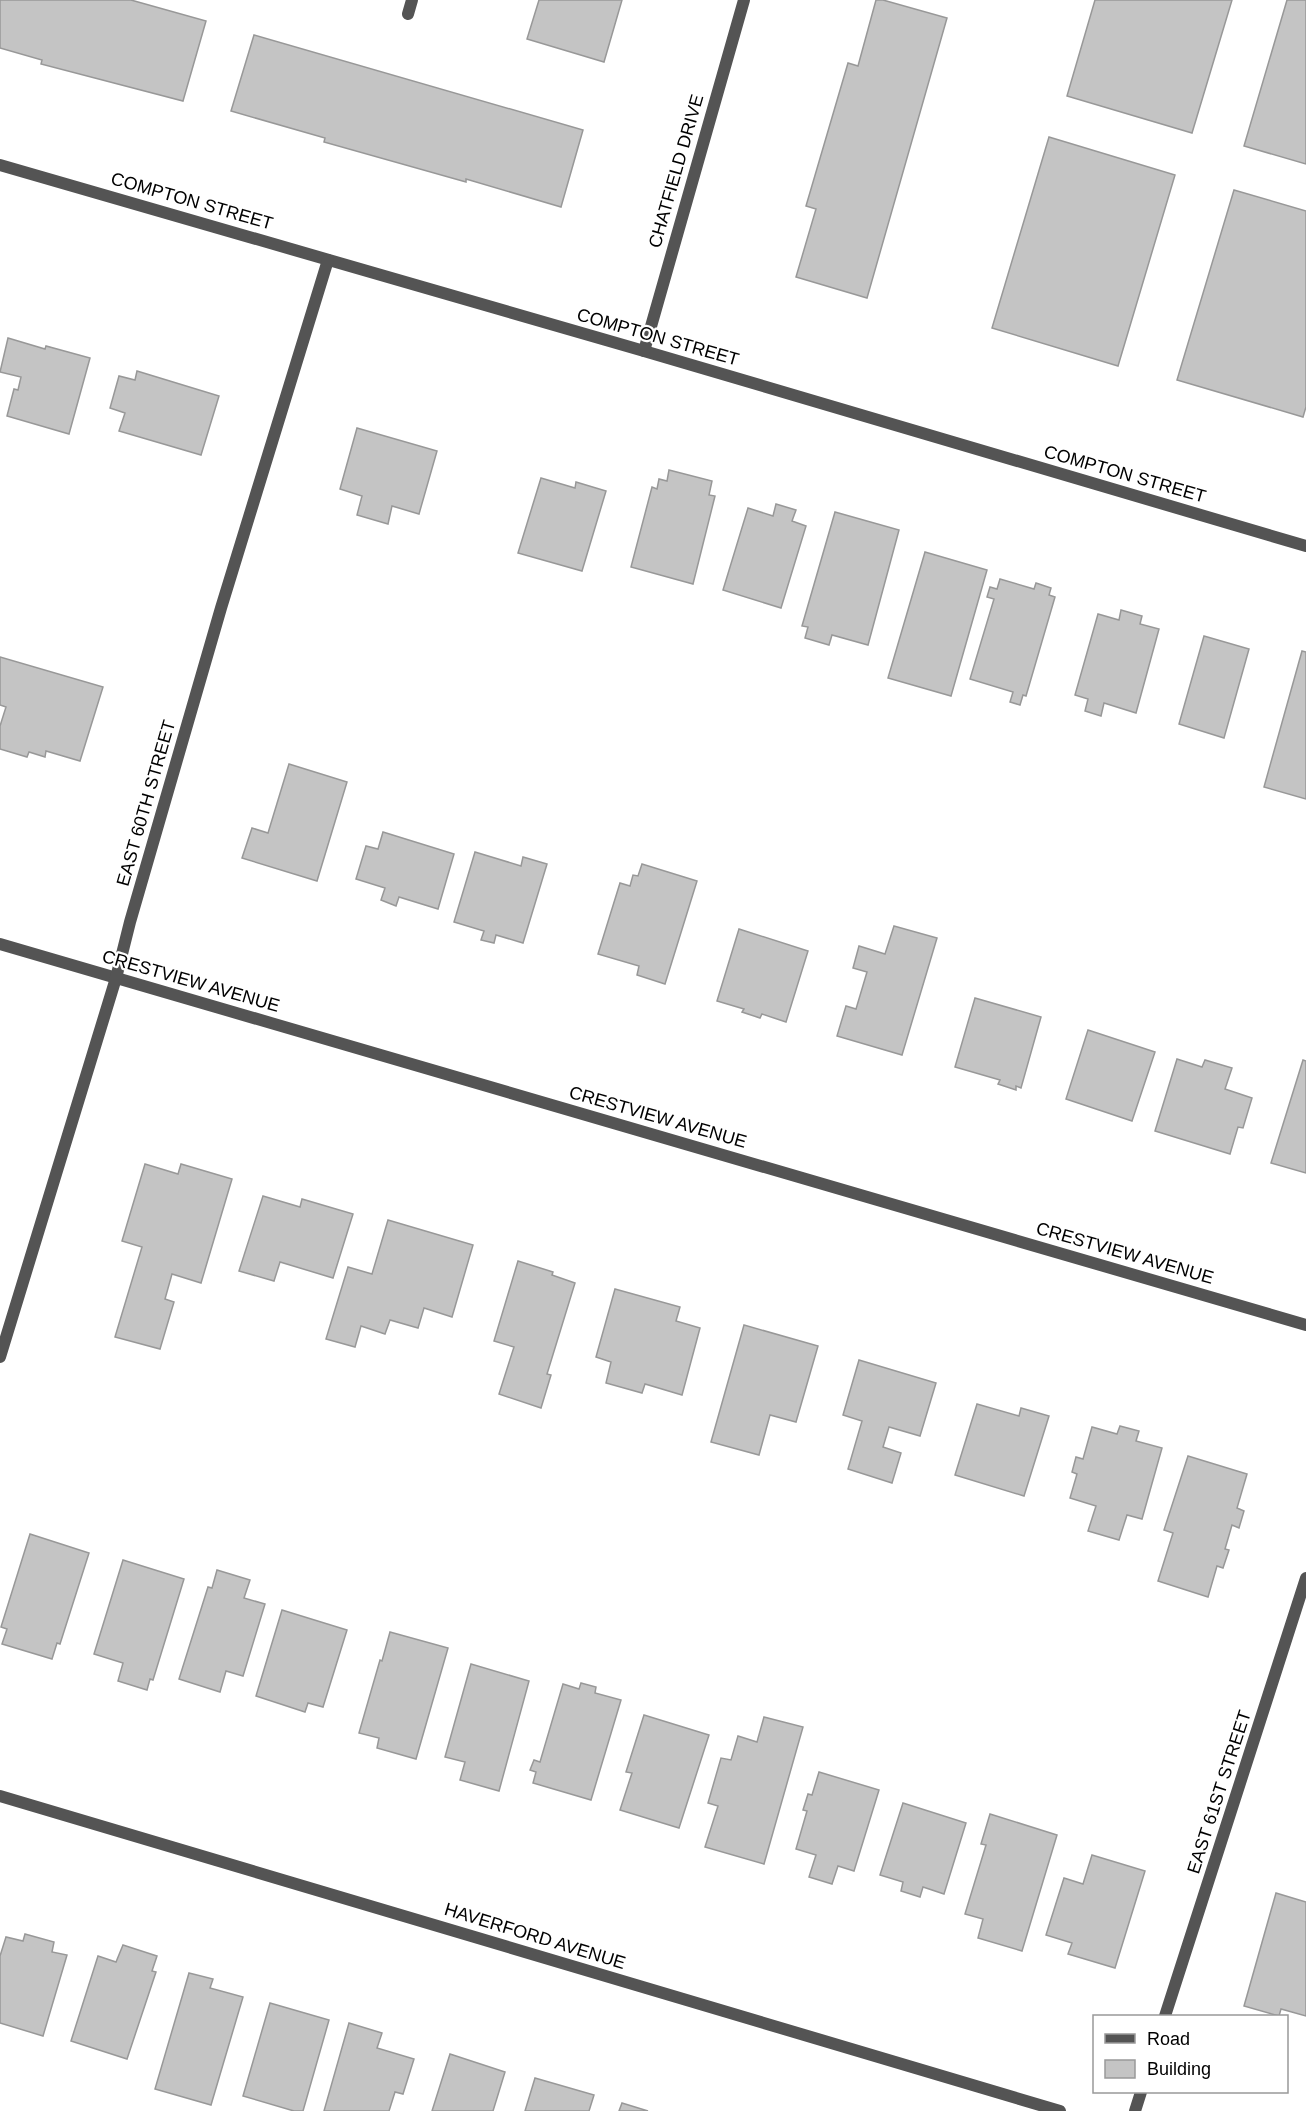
<svg xmlns="http://www.w3.org/2000/svg" width="1306" height="2111" font-family="Helvetica,sans-serif">
<style>
.building{fill:#c4c4c4;stroke:#989898;stroke-width:1.5}
.lines{fill:none;stroke-linecap:round;stroke-linejoin:round}
.service{stroke:#545454;stroke-width:12}
.minor{stroke:#545454;stroke-width:12}
.labels{text-anchor:middle;dominant-baseline:central;stroke-width:4.5;stroke-linejoin:round;paint-order:stroke}
.street-label{font-size:18px;fill:#000;stroke:#fff}
</style>
<rect width="100%" height="100%" fill="#fff"/>
<g class="building">
<path d="M 0,0 L 131,0 L 206,21 L 183,101 L 41,64 L 42,60 L 0,48 Z"/>
<path d="M 539,0 L 622,0 L 604,62 L 527,39 Z"/>
<path d="M 876,0 L 883,0 L 947,18 L 867,298 L 796,277 L 816,209 L 806,206 L 848,63 L 858,66 Z"/>
<path d="M 1095,0 L 1232,0 L 1192,133 L 1067,96 Z"/>
<path d="M 1287,0 L 1306,0 L 1306,164 L 1244,146 Z"/>
<path d="M 254,35 L 583,130 L 561,207 L 466,179 L 466,182 L 324,142 L 325,138 L 231,111 Z"/>
<path d="M 1049,137 L 1175,175 L 1118,366 L 992,328 Z"/>
<path d="M 1234,190 L 1306,211 L 1306,407 L 1303,417 L 1177,380 Z"/>
<path d="M 8,338 L 45,349 L 46,346 L 90,358 L 69,434 L 7,416 L 14,389 L 18,390 L 21,377 L 0,372 Z"/>
<path d="M 137,371 L 219,396 L 201,455 L 119,431 L 125,413 L 110,408 L 119,376 L 135,380 Z"/>
<path d="M 357,428 L 437,451 L 419,514 L 392,506 L 388,524 L 357,515 L 362,496 L 340,489 Z"/>
<path d="M 669,470 L 712,481 L 709,495 L 715,496 L 693,584 L 631,567 L 652,487 L 657,489 L 659,479 L 667,481 Z"/>
<path d="M 541,478 L 575,488 L 576,482 L 606,491 L 582,571 L 518,553 Z"/>
<path d="M 776,504 L 796,510 L 792,521 L 806,526 L 781,608 L 723,590 L 748,508 L 773,516 Z"/>
<path d="M 835,512 L 899,530 L 868,645 L 832,635 L 829,645 L 805,638 L 808,627 L 802,626 Z"/>
<path d="M 925,552 L 987,570 L 951,696 L 888,678 Z"/>
<path d="M 1000,579 L 1034,589 L 1036,583 L 1051,588 L 1049,595 L 1055,597 L 1026,696 L 1023,695 L 1020,705 L 1010,702 L 1013,692 L 970,679 L 994,599 L 987,597 L 990,587 L 997,589 Z"/>
<path d="M 1121,610 L 1142,616 L 1140,624 L 1159,629 L 1136,713 L 1104,703 L 1101,716 L 1085,711 L 1088,699 L 1075,695 L 1098,614 L 1119,620 Z"/>
<path d="M 1204,636 L 1249,649 L 1224,738 L 1179,724 Z"/>
<path d="M 1302,651 L 1306,652 L 1306,799 L 1264,787 Z"/>
<path d="M 0,657 L 103,687 L 80,761 L 46,751 L 45,757 L 29,752 L 27,757 L 0,749 L 0,726 L 6,707 L 0,705 Z"/>
<path d="M 289,764 L 347,782 L 317,881 L 242,858 L 252,828 L 268,833 Z"/>
<path d="M 383,832 L 454,854 L 438,909 L 399,897 L 396,906 L 381,900 L 385,888 L 356,879 L 366,846 L 378,849 Z"/>
<path d="M 475,852 L 521,866 L 523,857 L 547,864 L 523,943 L 496,935 L 494,943 L 481,940 L 484,931 L 454,922 Z"/>
<path d="M 642,864 L 697,881 L 665,984 L 637,975 L 639,966 L 598,954 L 620,883 L 630,886 L 633,875 L 638,876 Z"/>
<path d="M 894,926 L 937,938 L 902,1055 L 837,1036 L 846,1006 L 856,1009 L 867,972 L 853,968 L 859,946 L 885,954 Z"/>
<path d="M 739,929 L 808,951 L 786,1022 L 762,1014 L 760,1018 L 742,1012 L 744,1009 L 717,1001 Z"/>
<path d="M 975,998 L 1041,1017 L 1021,1088 L 1016,1086 L 1016,1090 L 998,1084 L 1000,1080 L 955,1067 Z"/>
<path d="M 1088,1030 L 1155,1052 L 1132,1121 L 1066,1099 Z"/>
<path d="M 1177,1059 L 1202,1067 L 1205,1060 L 1232,1068 L 1225,1089 L 1252,1098 L 1243,1128 L 1238,1127 L 1230,1154 L 1155,1131 Z"/>
<path d="M 1303,1060 L 1306,1061 L 1306,1173 L 1271,1163 Z"/>
<path d="M 145,1164 L 178,1174 L 181,1164 L 232,1179 L 201,1283 L 172,1274 L 165,1299 L 174,1302 L 160,1349 L 115,1337 L 142,1247 L 122,1241 Z"/>
<path d="M 263,1196 L 300,1207 L 302,1199 L 353,1214 L 333,1278 L 280,1262 L 274,1281 L 239,1271 Z"/>
<path d="M 388,1220 L 473,1245 L 452,1317 L 424,1308 L 418,1328 L 390,1320 L 385,1334 L 361,1326 L 355,1347 L 326,1339 L 348,1267 L 372,1274 Z"/>
<path d="M 518,1261 L 553,1272 L 552,1275 L 575,1283 L 547,1374 L 551,1375 L 541,1408 L 499,1394 L 514,1347 L 494,1341 Z"/>
<path d="M 615,1289 L 680,1307 L 676,1321 L 700,1328 L 682,1395 L 645,1384 L 642,1393 L 606,1383 L 611,1362 L 596,1357 Z"/>
<path d="M 744,1325 L 818,1346 L 796,1422 L 770,1415 L 759,1455 L 711,1442 Z"/>
<path d="M 859,1360 L 936,1383 L 920,1436 L 889,1427 L 883,1447 L 901,1453 L 892,1483 L 848,1469 L 862,1421 L 843,1415 Z"/>
<path d="M 977,1404 L 1019,1416 L 1021,1408 L 1049,1416 L 1024,1496 L 955,1475 Z"/>
<path d="M 1120,1426 L 1139,1431 L 1136,1441 L 1162,1448 L 1142,1519 L 1127,1515 L 1119,1540 L 1088,1531 L 1096,1506 L 1070,1498 L 1077,1474 L 1072,1472 L 1076,1457 L 1083,1459 L 1092,1427 L 1117,1434 Z"/>
<path d="M 1188,1456 L 1247,1474 L 1237,1508 L 1244,1511 L 1239,1528 L 1232,1525 L 1225,1549 L 1229,1550 L 1223,1568 L 1217,1566 L 1208,1597 L 1158,1581 L 1173,1533 L 1164,1530 Z"/>
<path d="M 30,1534 L 89,1553 L 60,1644 L 57,1643 L 52,1659 L 2,1644 L 7,1629 L 1,1627 Z"/>
<path d="M 123,1560 L 184,1579 L 153,1680 L 150,1679 L 147,1690 L 118,1681 L 123,1663 L 94,1654 Z"/>
<path d="M 217,1570 L 250,1580 L 244,1598 L 265,1604 L 243,1676 L 226,1671 L 220,1692 L 179,1679 L 208,1587 L 212,1588 Z"/>
<path d="M 282,1610 L 347,1630 L 323,1707 L 308,1703 L 305,1712 L 256,1696 Z"/>
<path d="M 390,1632 L 448,1648 L 416,1759 L 377,1748 L 379,1738 L 359,1733 L 380,1660 L 382,1661 Z"/>
<path d="M 471,1664 L 529,1681 L 499,1791 L 460,1780 L 465,1762 L 445,1757 Z"/>
<path d="M 581,1683 L 596,1687 L 595,1693 L 621,1700 L 591,1800 L 533,1783 L 536,1772 L 530,1770 L 534,1760 L 540,1762 L 563,1684 L 579,1689 Z"/>
<path d="M 644,1715 L 709,1735 L 679,1828 L 620,1810 L 632,1773 L 626,1772 Z"/>
<path d="M 764,1717 L 803,1727 L 764,1864 L 705,1847 L 718,1806 L 708,1803 L 721,1758 L 731,1760 L 738,1736 L 757,1742 Z"/>
<path d="M 819,1772 L 879,1790 L 854,1871 L 838,1866 L 832,1884 L 809,1877 L 816,1855 L 796,1849 L 807,1811 L 803,1810 L 808,1794 L 812,1795 Z"/>
<path d="M 903,1803 L 966,1823 L 944,1894 L 923,1887 L 920,1897 L 901,1891 L 903,1882 L 880,1875 Z"/>
<path d="M 990,1814 L 1057,1835 L 1022,1951 L 978,1938 L 983,1919 L 965,1914 L 986,1845 L 981,1844 Z"/>
<path d="M 1092,1855 L 1145,1871 L 1115,1968 L 1068,1954 L 1072,1943 L 1046,1935 L 1064,1878 L 1083,1884 Z"/>
<path d="M 1276,1893 L 1306,1902 L 1306,2016 L 1281,2009 L 1279,2016 L 1244,2006 Z"/>
<path d="M 25,1934 L 54,1942 L 52,1952 L 67,1955 L 43,2036 L 0,2023 L 0,1956 L 6,1937 L 23,1941 Z"/>
<path d="M 123,1945 L 157,1956 L 152,1971 L 156,1972 L 127,2059 L 71,2041 L 98,1956 L 116,1962 Z"/>
<path d="M 189,1973 L 213,1979 L 210,1988 L 243,1997 L 211,2105 L 155,2089 Z"/>
<path d="M 270,2003 L 329,2020 L 303,2111 L 294,2111 L 243,2096 Z"/>
<path d="M 349,2023 L 382,2033 L 377,2048 L 414,2059 L 403,2094 L 395,2092 L 389,2111 L 324,2111 Z"/>
<path d="M 450,2054 L 505,2072 L 493,2111 L 432,2111 Z"/>
<path d="M 535,2078 L 594,2095 L 589,2111 L 525,2111 Z"/>
<path d="M 622,2103 L 648,2111 L 619,2111 Z"/>
</g>
<g class="lines">
<path class="service" d="M 408,14 L 412,0"/>
<g class="minor">
<path d="M 0,165 L 644,351 L 1306,546"/>
<path d="M 644,351 L 744,0"/>
<path d="M 0,944 L 1306,1325"/>
<path d="M 0,1357 L 116,978 L 130,922 L 221,608 L 328,260"/>
<path d="M 0,1796 L 1060,2111"/>
<path d="M 1165,2016 L 1306,1578"/>
<path d="M 1135,2111 L 1141,2092"/>
</g>
</g>
<g class="labels">
<g class="street-label">
<text transform="translate(676 171) rotate(-74)">CHATFIELD DRIVE</text>
<text transform="translate(192 201) rotate(16)">COMPTON STREET</text>
<text transform="translate(658 337) rotate(16)">COMPTON STREET</text>
<text transform="translate(1125 474) rotate(16)">COMPTON STREET</text>
<text transform="translate(146 803) rotate(-74)">EAST 60TH STREET</text>
<text transform="translate(191 981) rotate(16)">CRESTVIEW AVENUE</text>
<text transform="translate(658 1117) rotate(16)">CRESTVIEW AVENUE</text>
<text transform="translate(1125 1253) rotate(16)">CRESTVIEW AVENUE</text>
<text transform="translate(1219 1792) rotate(-72)">EAST 61ST STREET</text>
<text transform="translate(535 1936) rotate(17)">HAVERFORD AVENUE</text>
</g>
</g>
<rect x="1093" y="2015" width="195" height="78" fill="#ffffff" stroke="#999999" stroke-width="1.5"/>
<rect x="1105" y="2034" width="30" height="9" fill="#545454" stroke="#999999" stroke-width="1.5"/>
<text x="1147" y="2045" font-size="18" fill="#000000">Road</text>
<rect x="1105" y="2060" width="30" height="18" fill="#c4c4c4" stroke="#999999" stroke-width="1.5"/>
<text x="1147" y="2075" font-size="18" fill="#000000">Building</text>
</svg>
